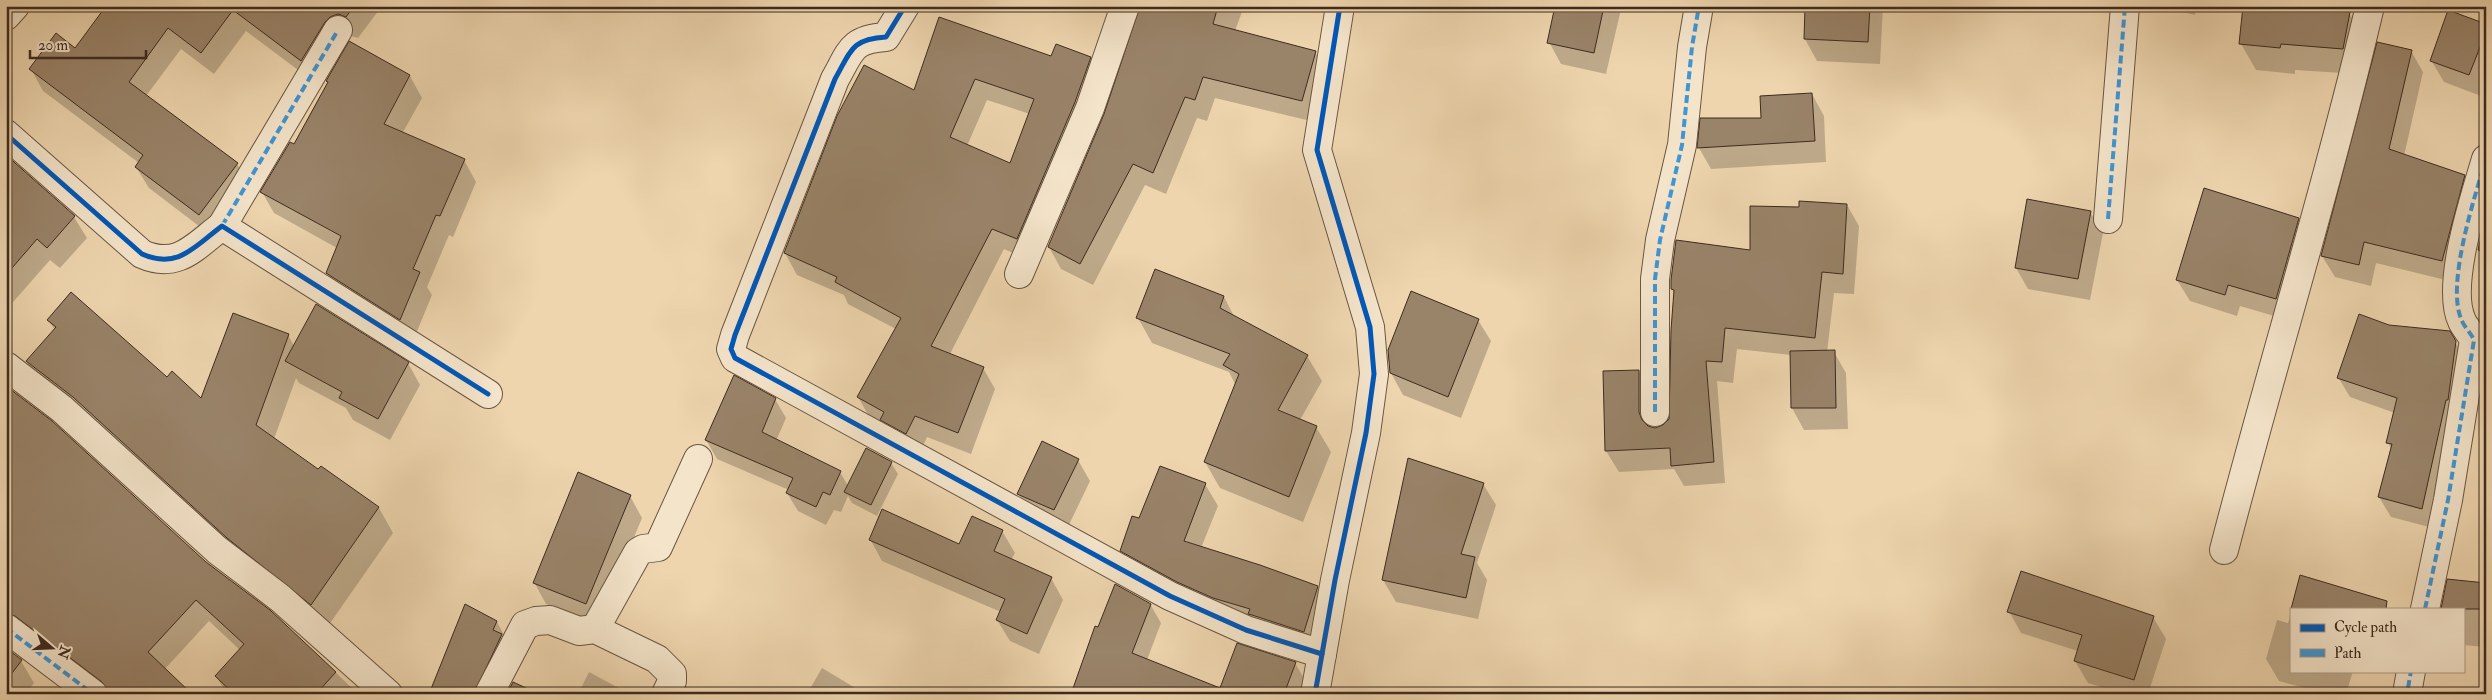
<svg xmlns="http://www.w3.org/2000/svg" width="2492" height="700" font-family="'IM FELL Double Pica',serif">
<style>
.shadow{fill:#0003;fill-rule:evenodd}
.building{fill:#998369;stroke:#3d2b1f;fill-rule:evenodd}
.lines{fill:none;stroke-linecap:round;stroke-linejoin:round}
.minor-casing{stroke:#695643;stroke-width:30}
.minor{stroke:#f4e4ca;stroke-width:28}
.quiet{stroke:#3f96d5;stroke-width:4;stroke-dasharray:8 4;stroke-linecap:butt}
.cycleway-casing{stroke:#f4e4ca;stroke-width:8}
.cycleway{stroke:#0057b8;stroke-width:5}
</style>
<rect width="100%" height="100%" fill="#eed5ae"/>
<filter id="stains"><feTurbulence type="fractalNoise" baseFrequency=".004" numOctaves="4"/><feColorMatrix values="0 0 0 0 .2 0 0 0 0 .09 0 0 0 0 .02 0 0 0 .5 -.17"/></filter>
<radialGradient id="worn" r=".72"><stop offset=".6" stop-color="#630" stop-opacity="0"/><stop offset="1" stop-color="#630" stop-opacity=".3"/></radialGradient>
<g class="shadow">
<path d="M 108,6 L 382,6 L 358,38 L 351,36 L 342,38 L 314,82 L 246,31 L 214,74 L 181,49 L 146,96 L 237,164 L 250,185 L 212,236 L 149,188 L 136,167 L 139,163 L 43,91 L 31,69 L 76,49 Z"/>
<path d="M 1117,6 L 1244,6 L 1235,31 L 1315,52 L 1328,73 L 1315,122 L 1215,98 L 1207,121 L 1197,118 L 1166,194 L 1145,185 L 1093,285 L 1061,269 L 1049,247 L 1106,114 L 1141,13 Z"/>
<path d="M 1557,6 L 1619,6 L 1621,9 L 1606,74 L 1561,64 L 1549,42 Z"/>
<path d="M 1806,6 L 1883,6 L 1880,64 L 1817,61 L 1805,39 Z"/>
<path d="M 2158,6 L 2197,6 L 2195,15 Z"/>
<path d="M 2244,6 L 2301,6 L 2301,10 L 2349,13 L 2364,39 L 2358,74 L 2295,70 L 2295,74 L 2256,70 L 2241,44 Z"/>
<path d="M 2446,19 L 2486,22 L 2486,84 L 2481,96 L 2444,82 L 2431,60 Z"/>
<path d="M 350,43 L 410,76 L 422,98 L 402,134 L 464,160 L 476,182 L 453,237 L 449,235 L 427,287 L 432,295 L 413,341 L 339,294 L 327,273 L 337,248 L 274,213 L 262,192 L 294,145 Z"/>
<path d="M 2411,51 L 2423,72 L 2404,156 L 2464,176 L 2477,197 L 2454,282 L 2376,263 L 2371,286 L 2335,277 L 2322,256 Z"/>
<path d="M 1052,57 L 1090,58 L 1103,79 L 1029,260 L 1004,249 L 950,354 L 983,368 L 995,389 L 971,454 L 927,437 L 919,455 L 870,418 L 858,397 L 896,329 L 848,304 L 844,295 L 797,275 L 785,253 L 915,92 ZM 987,100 L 1030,114 L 1011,164 L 967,146 Z"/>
<path d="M 1812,94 L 1824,116 L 1826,162 L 1711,169 L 1699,148 L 1702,119 L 1763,119 Z"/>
<path d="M 6,157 L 74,217 L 87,238 L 60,268 L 50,260 L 6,310 Z"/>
<path d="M 1847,205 L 1859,226 L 1854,294 L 1834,293 L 1827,352 L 1834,352 L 1846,373 L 1848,429 L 1804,430 L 1792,408 L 1791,355 L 1737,349 L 1733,383 L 1717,381 L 1725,483 L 1684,486 L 1674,469 L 1619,472 L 1606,451 L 1639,371 L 1651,392 L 1652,428 L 1663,427 L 1669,421 L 1675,294 L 1672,289 L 1751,252 L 1800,208 Z"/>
<path d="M 2090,212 L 2103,233 L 2090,300 L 2028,289 L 2016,268 Z"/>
<path d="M 2298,219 L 2311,241 L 2288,320 L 2240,306 L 2237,316 L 2190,301 L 2177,280 Z"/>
<path d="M 2486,225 L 2486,261 L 2479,250 Z"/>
<path d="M 1155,271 L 1224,297 L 1235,318 L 1307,356 L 1322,381 L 1300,420 L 1316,427 L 1331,452 L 1303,522 L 1220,488 L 1205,462 L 1236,386 L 1229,372 L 1152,343 L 1138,318 Z"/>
<path d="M 48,320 L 167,379 L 202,400 L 288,335 L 294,346 L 408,363 L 420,385 L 390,440 L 353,420 L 346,408 L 299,383 L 296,378 L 274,439 L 319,471 L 321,468 L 379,508 L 393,533 L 326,629 L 42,387 L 27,362 L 55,330 Z"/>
<path d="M 1478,320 L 1491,341 L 1461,418 L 1403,395 L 1391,373 Z"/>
<path d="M 2389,326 L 2455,342 L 2467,362 L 2433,528 L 2391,517 L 2379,497 L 2392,450 L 2388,443 L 2395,413 L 2350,397 L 2338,377 Z"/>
<path d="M 6,387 L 206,563 L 300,638 L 358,694 L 227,694 L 216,676 L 240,650 L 209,621 L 164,670 L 183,694 L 104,694 L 6,640 Z"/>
<path d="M 775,399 L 786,418 L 776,441 L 840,472 L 848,486 L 891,463 L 898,474 L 877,516 L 852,503 L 848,496 L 841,512 L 834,510 L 826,525 L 798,511 L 787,493 L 789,490 L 717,459 L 706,440 Z"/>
<path d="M 1078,460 L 1090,481 L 1066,531 L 1031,515 L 1018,493 Z"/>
<path d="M 1205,484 L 1218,506 L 1201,548 L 1317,587 L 1330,608 L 1316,653 L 1134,573 L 1122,551 L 1140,520 Z"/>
<path d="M 1483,484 L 1496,505 L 1477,563 L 1487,580 L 1478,619 L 1396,602 L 1383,580 Z"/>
<path d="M 630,496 L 642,518 L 598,625 L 546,604 L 534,582 Z"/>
<path d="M 1002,531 L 1015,553 L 1011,560 L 1051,578 L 1063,600 L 1039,654 L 1010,641 L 997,620 L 1001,612 L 882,561 L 870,539 L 960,546 Z"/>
<path d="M 2486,585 L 2486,647 L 2463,645 L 2463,609 Z"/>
<path d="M 1150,604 L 1161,623 L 1147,660 L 1221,690 L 1295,663 L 1306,682 L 1301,694 L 1103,694 L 1099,628 Z"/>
<path d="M 465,606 L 497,622 L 511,648 L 499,694 L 432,694 Z"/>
<path d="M 2009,611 L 2153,617 L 2166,639 L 2148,694 L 2124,694 L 2088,683 L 2075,661 L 2078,651 L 2021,633 Z"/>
<path d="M 2291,613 L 2291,671 L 2353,671 L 2346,694 L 2327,694 L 2279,681 L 2266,659 L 2277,620 L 2288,623 Z"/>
<path d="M 6,648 L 21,661 L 34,683 L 26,694 L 6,694 Z"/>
<path d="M 822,668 L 862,692 L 863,694 L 807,694 Z"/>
<path d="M 589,672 L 630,694 L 578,694 Z"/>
<path d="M 2486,677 L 2486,694 L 2485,694 L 2482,689 Z"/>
</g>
<g class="building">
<path d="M 106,6 L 354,6 L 346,17 L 338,14 L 330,17 L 325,22 L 301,61 L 233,10 L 201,53 L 168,28 L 129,82 L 238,163 L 199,215 L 135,167 L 143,155 L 29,69 L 56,33 L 75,48 Z"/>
<path d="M 1140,6 L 1218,6 L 1213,24 L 1316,51 L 1302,101 L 1203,77 L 1195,100 L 1185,97 L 1153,173 L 1133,164 L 1080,264 L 1048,247 L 1104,114 Z"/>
<path d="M 1555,6 L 1604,6 L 1594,53 L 1547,43 Z"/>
<path d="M 1805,6 L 1870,6 L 1868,42 L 1804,39 Z"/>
<path d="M 2243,6 L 2284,6 L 2350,12 L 2343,49 L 2281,44 L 2280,48 L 2239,44 Z"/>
<path d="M 2448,10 L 2486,24 L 2486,32 L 2469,75 L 2430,61 Z"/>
<path d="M 939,17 L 1051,56 L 1056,44 L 1091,57 L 1075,102 L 1017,239 L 992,229 L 931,346 L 984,367 L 958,433 L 915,416 L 906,434 L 880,420 L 884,412 L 857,397 L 901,318 L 835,282 L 837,277 L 784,253 L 837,116 L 864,65 L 914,90 ZM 975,79 L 1034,99 L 1010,163 L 950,137 Z"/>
<path d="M 349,41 L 410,75 L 384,124 L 465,159 L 440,216 L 436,215 L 413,269 L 420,272 L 400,320 L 326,273 L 341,236 L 260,192 L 290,142 L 294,144 L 328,82 L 326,81 Z"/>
<path d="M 2377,42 L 2412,50 L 2389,149 L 2465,175 L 2442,261 L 2364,242 L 2359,265 L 2321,256 Z"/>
<path d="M 1812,93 L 1815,141 L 1697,148 L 1700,118 L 1761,118 L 1760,96 Z"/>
<path d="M 6,155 L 75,216 L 47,248 L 37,239 L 6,275 Z"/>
<path d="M 2204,188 L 2299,218 L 2276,299 L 2228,285 L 2225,295 L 2176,280 Z"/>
<path d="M 2027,199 L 2091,211 L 2078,279 L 2015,268 Z"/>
<path d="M 1799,201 L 1847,204 L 1843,274 L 1822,272 L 1815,338 L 1725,328 L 1722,362 L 1706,361 L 1714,462 L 1671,466 L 1670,448 L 1605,451 L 1603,371 L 1639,370 L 1639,412 L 1642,420 L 1648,426 L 1655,428 L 1663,425 L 1669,419 L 1671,330 L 1674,290 L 1671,289 L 1671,280 L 1676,240 L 1750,250 L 1750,206 L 1799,207 Z"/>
<path d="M 2486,216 L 2486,252 L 2478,250 Z"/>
<path d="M 1155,269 L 1224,296 L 1220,308 L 1308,355 L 1278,410 L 1317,426 L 1289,497 L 1204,462 L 1239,374 L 1223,365 L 1230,354 L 1136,318 Z"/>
<path d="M 1411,291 L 1479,319 L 1448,397 L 1390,373 L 1388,350 Z"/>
<path d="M 71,292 L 167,377 L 172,371 L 201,398 L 233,313 L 289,334 L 256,425 L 318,469 L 321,466 L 379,507 L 311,605 L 227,538 L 73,397 L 26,361 L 56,327 L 47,320 Z"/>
<path d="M 316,304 L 409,362 L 378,419 L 339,398 L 342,392 L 285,361 Z"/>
<path d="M 2359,314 L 2389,325 L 2450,331 L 2456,341 L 2448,400 L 2446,400 L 2422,509 L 2378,497 L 2392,444 L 2386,443 L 2397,398 L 2337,378 Z"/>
<path d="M 1835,350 L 1836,408 L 1791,408 L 1790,351 Z"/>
<path d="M 734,375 L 776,398 L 762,432 L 841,471 L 830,495 L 823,492 L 816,507 L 786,493 L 793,478 L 705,440 Z"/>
<path d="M 6,386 L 52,421 L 206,562 L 270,610 L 336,672 L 316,694 L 234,694 L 215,676 L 244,644 L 196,600 L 148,652 L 192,694 L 108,694 L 102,682 L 15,616 L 6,613 Z"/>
<path d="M 1042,441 L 1079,459 L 1054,510 L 1017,494 Z"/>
<path d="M 866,448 L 892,462 L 871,505 L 844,492 Z"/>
<path d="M 1408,458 L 1484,483 L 1461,554 L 1475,557 L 1466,598 L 1382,580 Z"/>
<path d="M 1160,466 L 1206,483 L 1184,541 L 1260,565 L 1318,586 L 1304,632 L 1252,615 L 1248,614 L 1250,609 L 1213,598 L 1177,582 L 1120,551 L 1132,516 L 1139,518 Z"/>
<path d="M 578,472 L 631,495 L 586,604 L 533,583 Z"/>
<path d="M 882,509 L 959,544 L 972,516 L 1003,530 L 994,551 L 1052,577 L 1027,634 L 996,620 L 1005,599 L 869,540 Z"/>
<path d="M 2021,571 L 2154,616 L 2134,680 L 2074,661 L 2082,635 L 2007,612 Z"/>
<path d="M 2300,575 L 2387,601 L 2386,609 L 2291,609 Z"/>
<path d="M 2447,579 L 2486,583 L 2486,609 L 2441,609 Z"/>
<path d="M 1115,584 L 1151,604 L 1132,653 L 1220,688 L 1237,643 L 1296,662 L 1284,694 L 1071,694 L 1095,626 L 1098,627 Z"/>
<path d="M 465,604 L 497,621 L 493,630 L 502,634 L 474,694 L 429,694 Z"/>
<path d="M 6,648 L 22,660 L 6,681 Z"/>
<path d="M 513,682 L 539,694 L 507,694 Z"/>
</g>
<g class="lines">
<defs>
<g id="minor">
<path d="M 905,6 L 886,37 C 851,39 851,51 835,79 L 735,335 L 731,349 L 735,358 L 1170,596 L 1246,630 L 1322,654"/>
<path d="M 6,16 L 15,6"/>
<path d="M 6,134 L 142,254 C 178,270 195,246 222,226 L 488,394"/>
<path d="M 2108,219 L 2125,6"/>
<path d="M 222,226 L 338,30"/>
<path d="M 1019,274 L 1090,108 L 1125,6"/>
<path d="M 6,366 L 62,409 L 217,550 L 280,598 L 388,694"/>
<path d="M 1655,412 L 1655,279 L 1660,240 L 1682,145 L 1692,47 L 1699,6"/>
<path d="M 2224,550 C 2271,368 2327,189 2370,6"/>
<path d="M 2425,609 L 2448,500 L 2474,340 C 2471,333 2465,328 2462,321 C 2445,286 2475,196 2486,159"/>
<path d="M 6,628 L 93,694"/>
<path d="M 595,629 L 638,552 L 643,549 L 658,547 L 698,459"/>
<path d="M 2408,688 L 2411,671"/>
<path d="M 489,694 L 525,625 L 536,621 L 550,620 L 579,631 L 595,629 L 657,659 L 672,674 L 672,681 L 666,694"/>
<path d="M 1315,694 L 1335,580 L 1366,433 L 1374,374 L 1370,327 L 1317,150 L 1340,6"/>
</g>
</defs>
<use href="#minor" class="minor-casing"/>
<use href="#minor" class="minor"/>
<g class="quiet">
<path d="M 2108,219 L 2125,6"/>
<path d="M 222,226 L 338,30"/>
<path d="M 1655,412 L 1655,279 L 1660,240 L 1682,145 L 1692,47 L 1699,6"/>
<path d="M 2425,609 L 2448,500 L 2474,340 C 2471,333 2465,328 2462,321 C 2445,286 2475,196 2486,159"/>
<path d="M 6,628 L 93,694"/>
<path d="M 2408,688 L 2411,671"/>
</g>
<defs>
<g id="cycleway">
<path d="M 905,6 L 886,37 C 851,39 851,51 835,79 L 735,335 L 731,349 L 735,358 L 1170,596 L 1246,630 L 1322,654"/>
<path d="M 6,134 L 142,254 C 178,270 195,246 222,226 L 488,394"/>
<path d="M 1315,694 L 1335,580 L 1366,433 L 1374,374 L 1370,327 L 1317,150 L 1340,6"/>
</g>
</defs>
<use href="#cycleway" class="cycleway-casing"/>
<use href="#cycleway" class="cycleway"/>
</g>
<rect width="2492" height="700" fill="none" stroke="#eed5ae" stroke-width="25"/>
<rect x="8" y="8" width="2477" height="685" fill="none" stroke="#3d2b1f" stroke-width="2.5"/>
<rect x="12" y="12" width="2467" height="675" fill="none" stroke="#3d2b1f"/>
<rect x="2290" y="608" width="175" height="65" fill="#f4e4ca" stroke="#ab9a86"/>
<rect x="2300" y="624" width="25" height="8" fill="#0057b8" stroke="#ab9a86"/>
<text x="2334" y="632" font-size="15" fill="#3d2b1f">Cycle path</text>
<rect x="2300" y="649" width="25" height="8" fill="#3f96d5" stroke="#ab9a86"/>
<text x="2334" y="658" font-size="15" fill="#3d2b1f">Path</text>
<g transform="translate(52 648) rotate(109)" stroke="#f4e4ca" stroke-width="4" paint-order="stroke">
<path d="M0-4L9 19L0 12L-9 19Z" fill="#3d2b1f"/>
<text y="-8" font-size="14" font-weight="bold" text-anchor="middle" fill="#3d2b1f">N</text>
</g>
<path d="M30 50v8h116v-8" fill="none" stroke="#3d2b1f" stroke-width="2.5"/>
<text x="38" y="50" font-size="15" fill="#3d2b1f" stroke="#f4e4ca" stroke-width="4" paint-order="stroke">20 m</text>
<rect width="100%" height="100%" filter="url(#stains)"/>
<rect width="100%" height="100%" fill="url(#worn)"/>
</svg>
